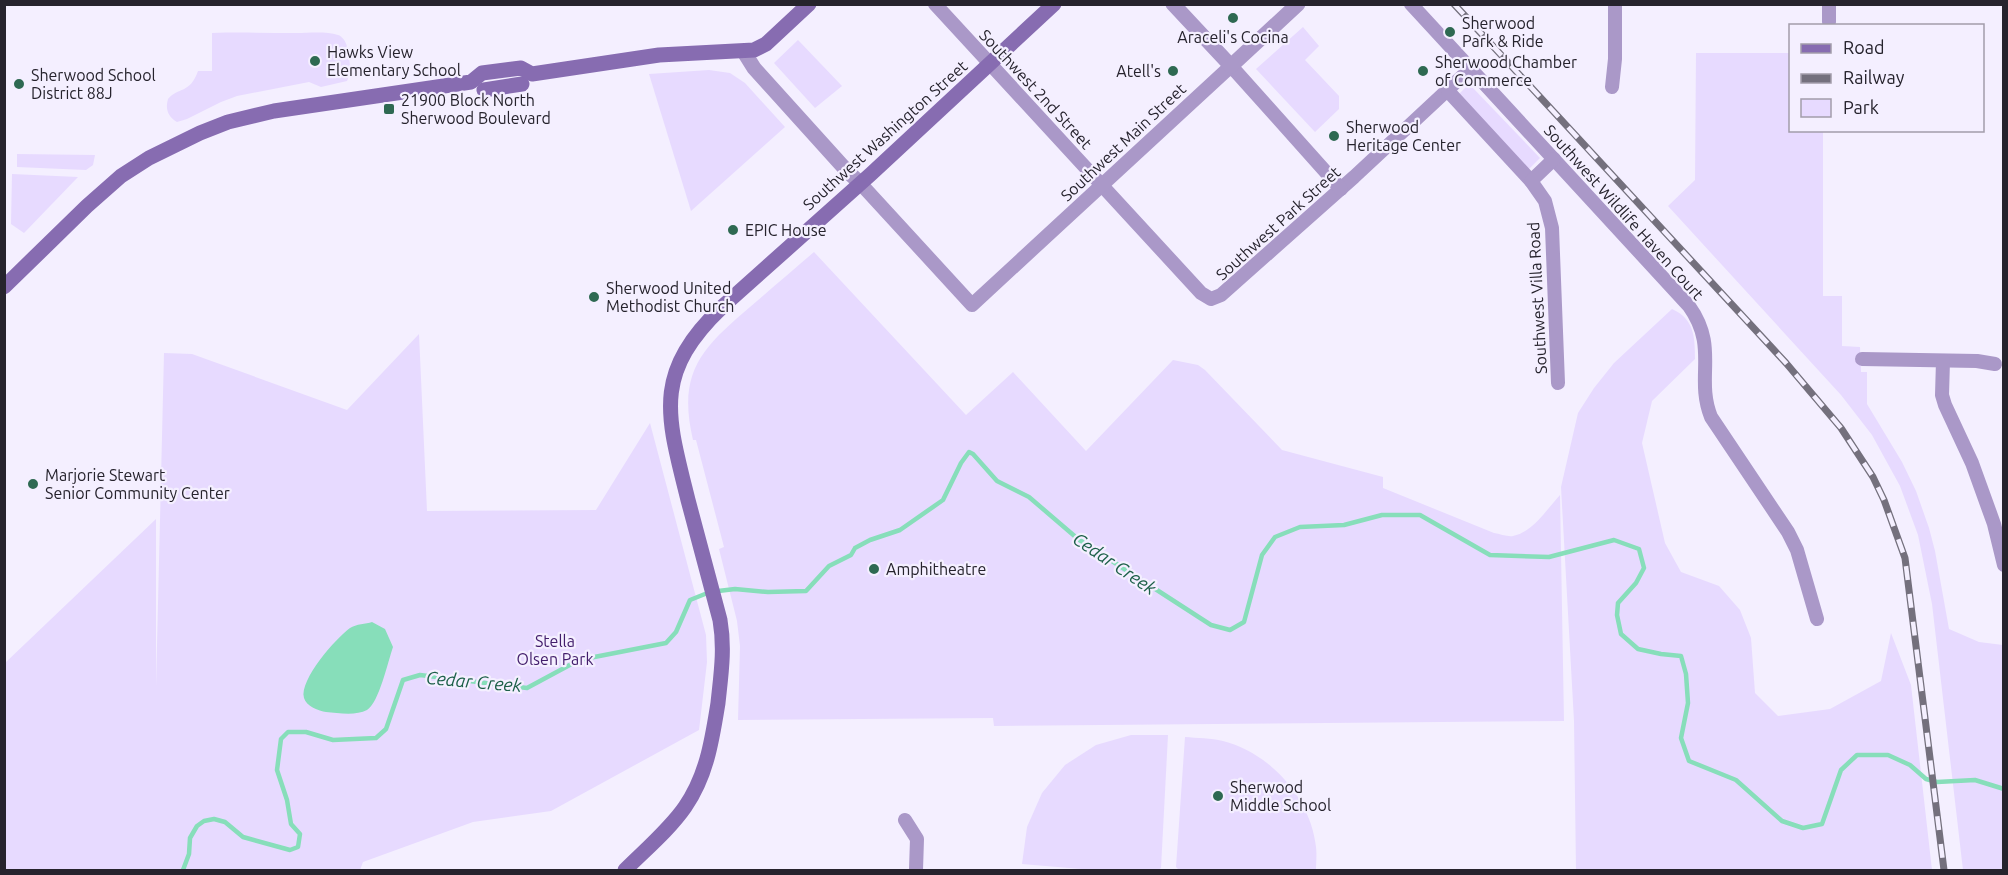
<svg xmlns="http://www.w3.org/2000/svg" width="2008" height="875" font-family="Ubuntu,sans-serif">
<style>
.green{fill:#e7daff}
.water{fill:#87deba}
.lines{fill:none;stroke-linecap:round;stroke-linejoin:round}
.stream{stroke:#87deba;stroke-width:4.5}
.minor{stroke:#aa98c8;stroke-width:14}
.tertiary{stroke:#aa98c8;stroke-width:15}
.secondary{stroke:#876cb1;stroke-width:15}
.rail-casing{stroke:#74707d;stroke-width:7}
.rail{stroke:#f4efff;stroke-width:4.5;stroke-dasharray:14;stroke-linecap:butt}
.poi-dot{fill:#2e6952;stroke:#f4efff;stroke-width:2}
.labels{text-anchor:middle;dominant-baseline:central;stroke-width:4.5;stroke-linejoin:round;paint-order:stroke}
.poi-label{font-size:16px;fill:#26232d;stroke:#f4efff;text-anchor:start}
.street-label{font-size:16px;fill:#26232d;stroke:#f4efff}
.park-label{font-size:16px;fill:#421d6b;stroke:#f4efff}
.water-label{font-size:18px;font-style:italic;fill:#1d6049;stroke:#f4efff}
</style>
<rect width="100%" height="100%" fill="#f4efff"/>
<g class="green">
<path d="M 1303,27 L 1319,46 L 1305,60 L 1339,96 L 1339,109 L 1315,132 L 1256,69 Z"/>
<path d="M 212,33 C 240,32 268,33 296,33 C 309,33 326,31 338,35 C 351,39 352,72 347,81 L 321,87 L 309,82 L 237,96 L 221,102 L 187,119 L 177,122 C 168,117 165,109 168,99 C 178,87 190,94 198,71 L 212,71 Z"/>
<path d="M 798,40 L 842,86 L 815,108 L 774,63 Z"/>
<path d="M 1696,53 L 1790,53 L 1790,130 L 1823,131 L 1823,296 L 1842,296 L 1842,346 L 1860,347 L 1861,372 L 1867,372 L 1867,404 L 1902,462 L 1916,491 L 1929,528 L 1935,551 L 1949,629 L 1979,642 L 2003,645 L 2003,870 L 1963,870 L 1932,604 L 1918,535 L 1900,486 L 1872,435 L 1841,395 L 1668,206 L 1695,180 Z"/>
<path d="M 709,70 L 730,73 L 745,83 L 785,127 L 691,211 L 649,74 Z"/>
<path d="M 1466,87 L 1473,88 L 1540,158 L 1527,171 L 1460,97 L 1460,93 Z"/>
<path d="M 17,154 L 95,155 L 93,165 L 86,170 L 17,167 Z"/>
<path d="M 12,174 L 78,177 L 24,233 L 11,224 Z"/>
<path d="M 814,252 L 966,415 L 1013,372 L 1086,451 L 1173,360 L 1198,365 L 1205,370 L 1282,450 L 1383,477 L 1383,488 L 1494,533 C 1500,534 1508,537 1513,536 C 1533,532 1547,509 1560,495 L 1564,721 L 994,726 L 993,718 L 738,720 L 740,646 L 737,621 L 719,549 L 724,547 L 696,440 L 693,440 C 677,372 702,348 750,307 C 772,288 793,270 814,252 Z"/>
<path d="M 1672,309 C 1694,319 1695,336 1695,359 L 1652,401 L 1642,443 L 1665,543 L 1681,572 L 1719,586 L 1740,610 L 1751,638 L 1755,693 L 1778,716 L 1830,709 L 1881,681 L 1891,633 L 1911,685 L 1932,870 L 1576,870 L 1574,721 L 1561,487 L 1578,413 L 1594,388 L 1614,363 Z"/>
<path d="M 419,334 L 427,511 L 596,510 L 650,423 L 706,635 L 707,662 L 699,730 L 551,811 L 473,822 L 363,862 L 360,870 L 5,870 L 5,663 L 156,519 L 156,687 L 164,353 L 192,354 L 347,410 Z"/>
<path d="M 1131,735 L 1168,735 L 1161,868 L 1158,870 L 1093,870 L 1022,864 L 1027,827 L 1042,793 L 1065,765 L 1096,745 Z"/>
<path d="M 1185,737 C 1197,738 1211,738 1223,741 C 1270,753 1311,798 1316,847 C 1317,855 1316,863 1316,870 L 1179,870 L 1176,867 Z"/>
</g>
<path class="water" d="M 372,622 L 385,629 L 393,647 C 388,661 379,703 367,710 C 356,716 338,713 326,712 C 319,711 306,706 304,698 C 299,680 336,638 350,628 C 356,624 366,624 372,622 Z"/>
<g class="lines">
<path class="stream" d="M 183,870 L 189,854 L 190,838 L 197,826 L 204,821 L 214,819 L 225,822 L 243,837 L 290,850 L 298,847 L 300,834 L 291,824 L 287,800 L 277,770 L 281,739 L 288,732 L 306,732 L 333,740 L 376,738 L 386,729 L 403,680 L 420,675 L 527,688 L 579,660 L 666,643 L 676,632 L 690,600 L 710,592 L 735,589 L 768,592 L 806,591 L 829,566 L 851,555 L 855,548 L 870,540 L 900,530 L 943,500 L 961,463 L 969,452 L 973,454 L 997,481 L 1029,497 L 1078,539 L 1211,625 L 1230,630 L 1244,622 L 1262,555 L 1275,537 L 1300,527 L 1344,525 L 1382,515 L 1420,515 L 1490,555 L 1549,557 L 1614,540 L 1639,549 L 1644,568 L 1636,583 L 1618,603 L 1617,615 L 1621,634 L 1638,649 L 1661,654 L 1681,656 L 1686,674 L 1688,703 L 1681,738 L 1689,761 L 1736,780 L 1782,821 L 1803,828 L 1822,824 L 1841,770 L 1857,755 L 1888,755 L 1910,765 L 1926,779 L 1937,782 L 1975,780 L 2004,789"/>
<g class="minor">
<path d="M 935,4 L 1201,293 L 1211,299 L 1221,295 L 1354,177 L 1470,69"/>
<path d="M 1411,4 L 1689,306 C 1719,348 1695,377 1711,417 L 1788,532 L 1797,550 L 1817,619"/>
<path d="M 1829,22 L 1829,4"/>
<path d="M 1612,87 L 1615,59 L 1615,4"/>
<path d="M 1448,91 L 1531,181"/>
<path d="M 1554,159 L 1531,181 L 1545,201 L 1552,228 L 1558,383"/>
<path d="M 860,183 L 972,305 L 1231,66 L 1341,189"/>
<path d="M 1862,359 L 1977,361 L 1995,364"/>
<path d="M 1943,361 L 1942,395 L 1945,405 L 1972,463 L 1994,524 L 2004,565"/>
<path d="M 905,820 L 917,839 L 916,870"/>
</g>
<g class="tertiary">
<path d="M 1173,4 L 1231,66 L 1298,4"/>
<path d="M 744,52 L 754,68 L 847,171 L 860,183"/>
</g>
<g class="secondary">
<path d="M 484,90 L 522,84"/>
<path d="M 4,287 L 87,206 L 121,176 L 149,158 L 200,133 L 228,122 L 274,111 L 471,82 L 482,73 L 521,68 L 532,74 L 659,55 L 754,50 L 766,44 L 809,4"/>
<path d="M 625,870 C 645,850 669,830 685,807 C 707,775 712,740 718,703 C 721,674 725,649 720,620 C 709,580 699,540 688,500 C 667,415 652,374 722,307 L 871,174 L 1054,4"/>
</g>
<defs>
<path id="rail" d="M 1454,4 L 1786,363 L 1841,428 L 1873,477 L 1884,500 L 1905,558 L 1944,870"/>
</defs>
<use href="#rail" class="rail-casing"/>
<use href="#rail" class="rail"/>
</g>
<g class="poi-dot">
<circle cx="1233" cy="18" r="6"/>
<circle cx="1450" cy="32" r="6"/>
<circle cx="315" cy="61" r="6"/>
<circle cx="1173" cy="71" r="6"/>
<circle cx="1423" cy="71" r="6"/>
<circle cx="19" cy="84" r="6"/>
<rect x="383" y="103" width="12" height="12" rx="3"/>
<circle cx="1334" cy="136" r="6"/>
<circle cx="733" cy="230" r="6"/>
<circle cx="594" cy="297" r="6"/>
<circle cx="33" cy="484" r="6"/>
<circle cx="874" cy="569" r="6"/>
<circle cx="1218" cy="796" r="6"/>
</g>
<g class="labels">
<g class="poi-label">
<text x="1462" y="23">Sherwood<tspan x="1462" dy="18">Park &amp; Ride</tspan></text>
<text x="1233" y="37" text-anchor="middle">Araceli's Cocina</text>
<text x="327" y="52">Hawks View<tspan x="327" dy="18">Elementary School</tspan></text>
<text x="1435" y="62">Sherwood Chamber<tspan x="1435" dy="18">of Commerce</tspan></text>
<text x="1161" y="71" text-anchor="end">Atell's</text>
<text x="31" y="75">Sherwood School<tspan x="31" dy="18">District 88J</tspan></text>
<text x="401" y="100">21900 Block North<tspan x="401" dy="18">Sherwood Boulevard</tspan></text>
<text x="1346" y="127">Sherwood<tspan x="1346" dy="18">Heritage Center</tspan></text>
<text x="745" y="230">EPIC House</text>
<text x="606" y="288">Sherwood United<tspan x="606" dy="18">Methodist Church</tspan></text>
<text x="45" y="475">Marjorie Stewart<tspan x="45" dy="18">Senior Community Center</tspan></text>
<text x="886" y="569">Amphitheatre</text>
<text x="1230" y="787">Sherwood<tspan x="1230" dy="18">Middle School</tspan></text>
</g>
<g class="street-label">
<text transform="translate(1036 89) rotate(47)">Southwest 2nd Street</text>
<text transform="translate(885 135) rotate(-42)">Southwest Washington Street</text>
<text transform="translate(1123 142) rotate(-43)">Southwest Main Street</text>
<text transform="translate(1624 212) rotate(48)">Southwest Wildlife Haven Court</text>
<text transform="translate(1278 223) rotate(-42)">Southwest Park Street</text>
<text transform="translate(1537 298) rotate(-93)">Southwest Villa Road</text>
</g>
<g class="park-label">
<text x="555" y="641">Stella<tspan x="555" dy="18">Olsen Park</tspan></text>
</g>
<g class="water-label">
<text transform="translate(1115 563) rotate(34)">Cedar Creek</text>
<text transform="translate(474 681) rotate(5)">Cedar Creek</text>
</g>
</g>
<rect width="2008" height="875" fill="none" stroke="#26232d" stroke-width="12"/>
<rect x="1789" y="24" width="195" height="108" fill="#f4efff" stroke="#a29dab" stroke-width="1.5"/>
<rect x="1801" y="44" width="30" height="9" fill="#876cb1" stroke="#a29dab" stroke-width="1.5"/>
<text x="1843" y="54" font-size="18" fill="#26232d">Road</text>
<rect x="1801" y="74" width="30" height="9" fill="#74707d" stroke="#a29dab" stroke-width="1.5"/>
<text x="1843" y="84" font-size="18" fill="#26232d">Railway</text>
<rect x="1801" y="99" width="30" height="18" fill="#e7daff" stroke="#a29dab" stroke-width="1.5"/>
<text x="1843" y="114" font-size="18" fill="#26232d">Park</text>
</svg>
